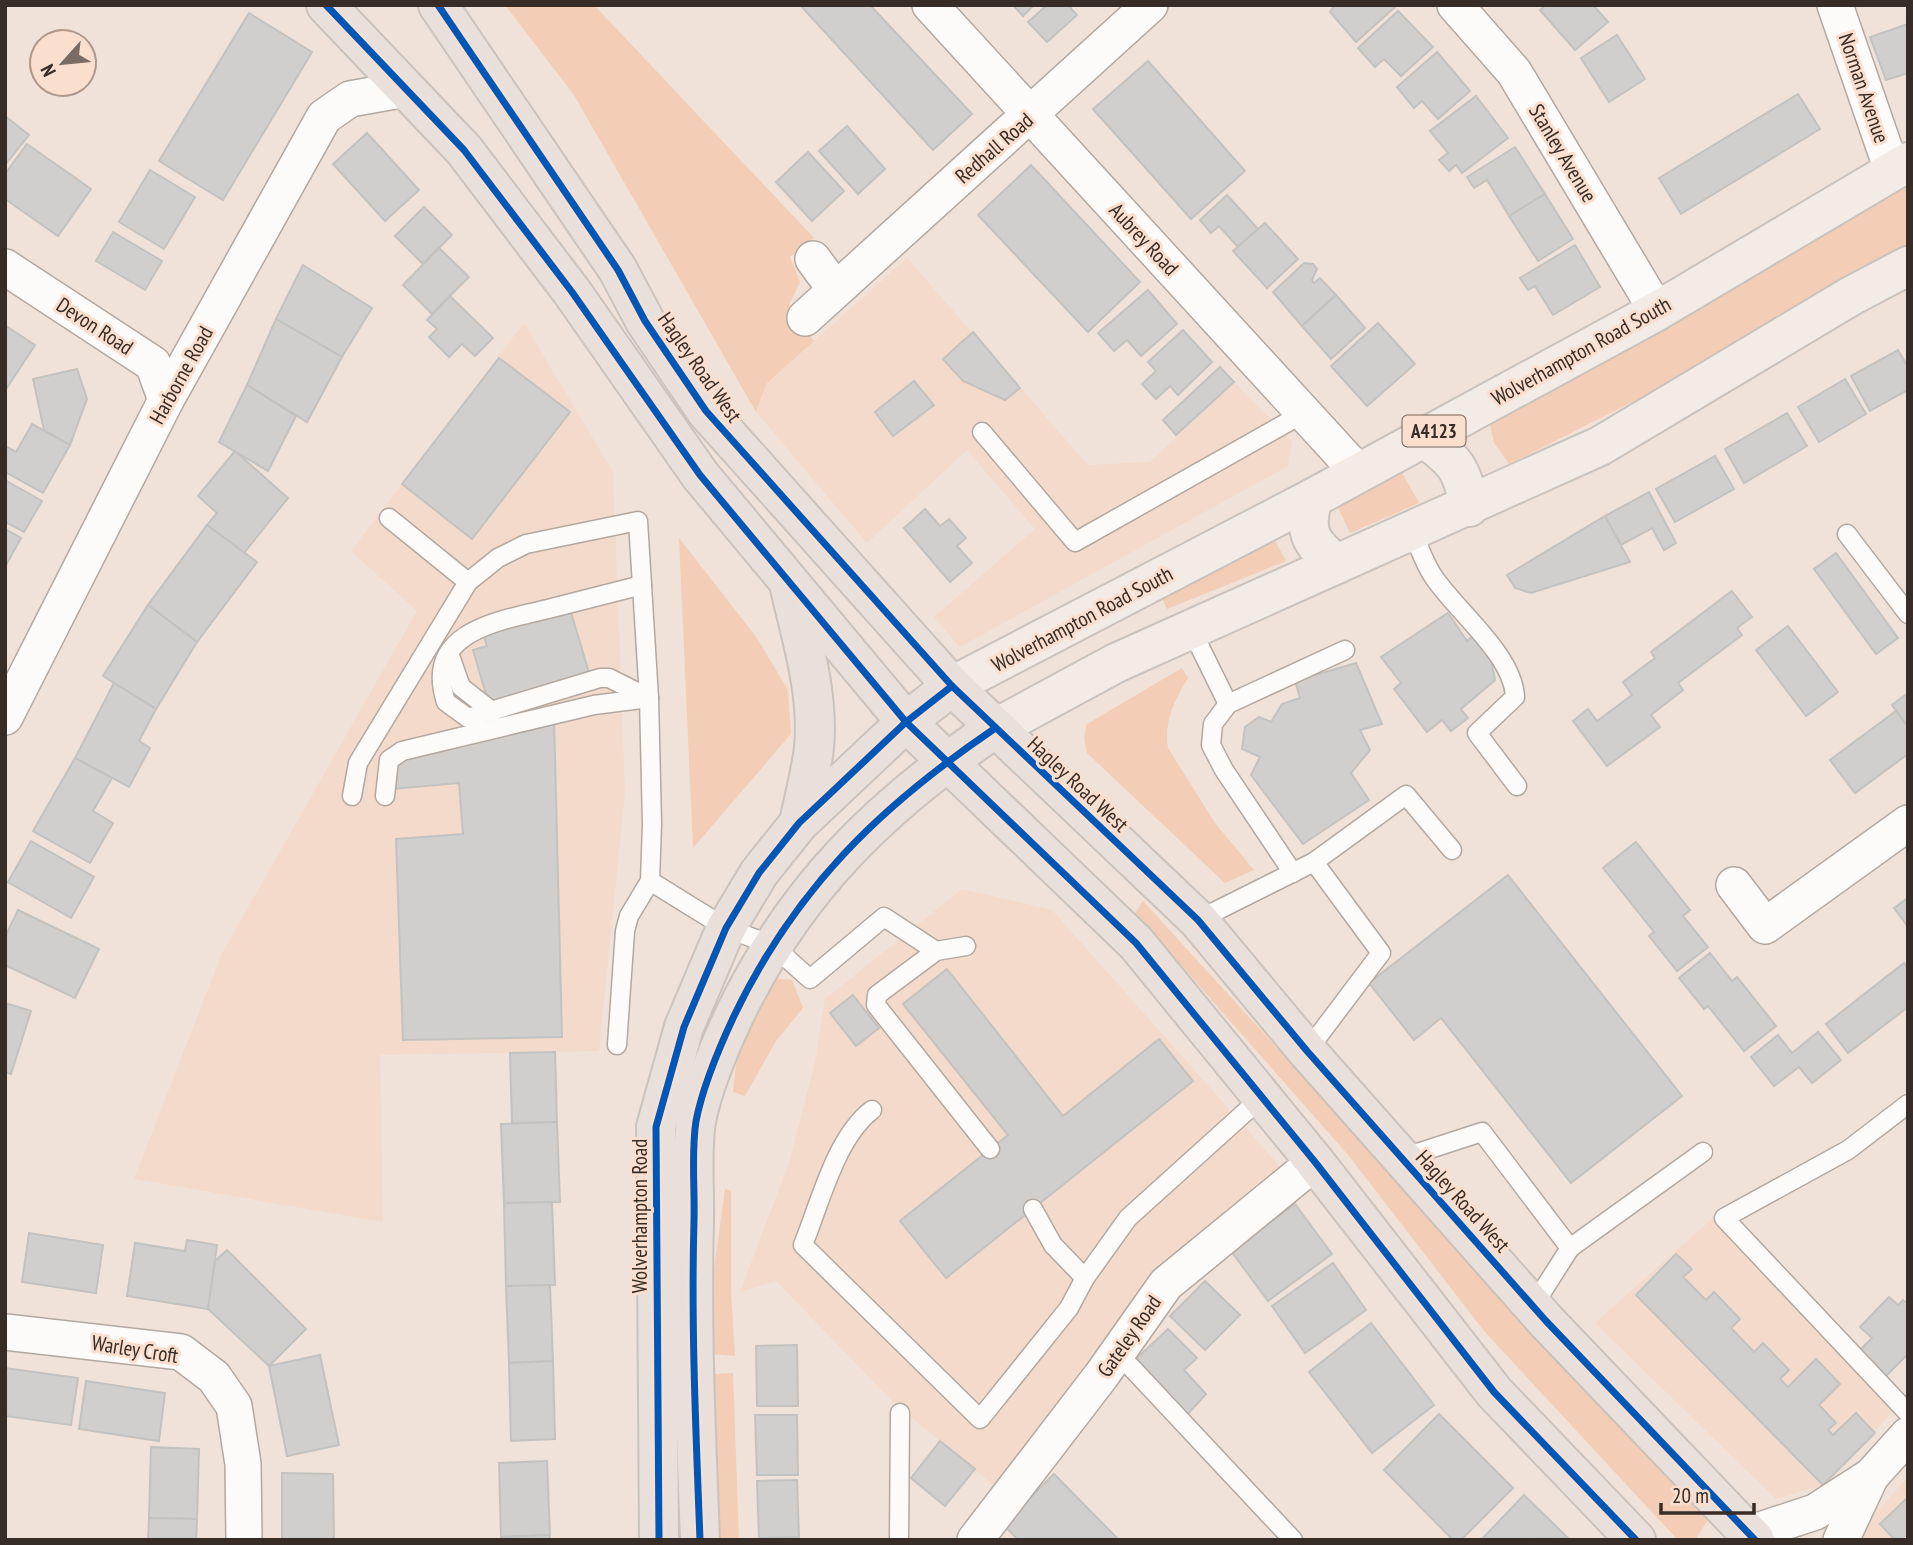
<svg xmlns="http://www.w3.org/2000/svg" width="1913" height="1545" font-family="'PT Sans Narrow',sans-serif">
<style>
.built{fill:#f4daca}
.green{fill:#f3cdb5}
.building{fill:#d0cfce;stroke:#c2c2c0;stroke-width:2}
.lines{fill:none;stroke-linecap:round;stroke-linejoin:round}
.lane-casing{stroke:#b3a8a0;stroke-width:21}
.street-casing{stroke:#b3a8a0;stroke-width:38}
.primary-casing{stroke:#cac2bd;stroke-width:42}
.highway-casing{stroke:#cac2bd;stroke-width:42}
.lane{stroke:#fdfbf9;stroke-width:18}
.street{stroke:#fdfbf9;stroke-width:35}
.primary{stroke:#f2ebe6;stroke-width:38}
.highway{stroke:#eae0db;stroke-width:38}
.cycleway-casing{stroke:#fbdfce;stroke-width:11}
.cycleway{stroke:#0057b8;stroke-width:7}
.labels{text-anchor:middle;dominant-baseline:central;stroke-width:6;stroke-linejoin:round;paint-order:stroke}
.shield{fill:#fbdfce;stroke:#726258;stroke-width:2}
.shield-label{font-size:19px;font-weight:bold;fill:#372c26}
.street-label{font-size:21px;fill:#372c26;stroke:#fbdfce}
</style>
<rect width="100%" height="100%" fill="#f0e2d8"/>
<g class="built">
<path d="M 907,258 L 1088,465 L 1150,462 L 1234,382 L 1292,441 L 1288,466 L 960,647 L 934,617 L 1035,529 L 967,450 L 867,543 L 756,412 L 766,384 Z"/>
<path d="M 524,323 L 613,472 L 625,792 L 599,1051 L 380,1055 L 383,1222 L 134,1179 L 222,953 L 417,611 L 351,551 Z"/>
<path d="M 962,889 L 1052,910 L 1285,1172 L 999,1490 L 893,1402 L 776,1281 L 740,1292 L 789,1163 L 815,1062 L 825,999 Z"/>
<path d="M 1722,1210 L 1905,1399 L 1823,1485 L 1776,1499 L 1595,1323 Z"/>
<path d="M 1908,1477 L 1908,1540 L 1852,1540 Z"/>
</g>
<g class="green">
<path d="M 505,5 L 594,5 L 814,238 L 790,257 L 800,282 L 789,305 L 814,341 L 766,384 L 756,412 L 574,95 Z"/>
<path d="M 1908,180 L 1908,245 L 1652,392 L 1509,464 L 1494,443 L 1489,420 Z"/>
<path d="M 1401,471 L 1419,503 L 1350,533 L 1337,505 Z"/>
<path d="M 1272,535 L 1286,561 L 1167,609 L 1160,595 Z"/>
<path d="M 679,538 L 757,638 L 788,690 L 791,734 L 693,848 Z"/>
<path d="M 1182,668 L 1188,678 C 1174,701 1164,720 1168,748 L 1215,823 L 1254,870 L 1225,883 L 1087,753 L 1084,738 L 1087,724 Z"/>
<path d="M 1143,901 L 1708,1520 L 1695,1540 L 1676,1538 L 1484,1331 L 1349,1156 L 1135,913 Z"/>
<path d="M 773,978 L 792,980 L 803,1008 L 776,1041 L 745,1096 L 733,1092 L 737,1056 Z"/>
<path d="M 725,1189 L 731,1191 L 731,1292 L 735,1356 L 712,1354 L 711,1291 Z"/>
<path d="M 733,1373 L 739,1540 L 717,1540 L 714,1374 Z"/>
</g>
<g class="building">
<path d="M 800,5 L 870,5 L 972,114 L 933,150 Z"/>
<path d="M 1013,5 L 1034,5 L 1023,16 Z"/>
<path d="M 1047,5 L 1068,5 L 1077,15 L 1047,42 L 1028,22 Z"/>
<path d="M 1335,5 L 1394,5 L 1395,7 L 1356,42 L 1330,12 Z"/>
<path d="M 1546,5 L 1593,5 L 1608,22 L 1575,50 L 1540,10 Z"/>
<path d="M 1398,11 L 1433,47 L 1401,76 L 1384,59 L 1375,67 L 1358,48 Z"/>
<path d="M 249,13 L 312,52 L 223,200 L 159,161 Z"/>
<path d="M 1908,24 L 1908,73 L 1886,80 L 1870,37 Z"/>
<path d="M 1617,35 L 1645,79 L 1609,102 L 1581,58 Z"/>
<path d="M 1437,52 L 1470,91 L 1438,119 L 1422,101 L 1414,108 L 1397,87 Z"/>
<path d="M 1148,61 L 1245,171 L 1191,219 L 1093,109 Z"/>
<path d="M 1798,94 L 1820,129 L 1681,214 L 1659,178 Z"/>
<path d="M 1476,96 L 1508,138 L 1462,173 L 1456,165 L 1449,171 L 1439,160 L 1448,153 L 1430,131 Z"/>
<path d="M 5,116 L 29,135 L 5,165 Z"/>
<path d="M 847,126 L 885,169 L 858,194 L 819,151 Z"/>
<path d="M 367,133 L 419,190 L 385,221 L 333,164 Z"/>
<path d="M 27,144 L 91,189 L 58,236 L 5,199 L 5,174 Z"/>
<path d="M 1515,147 L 1545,194 L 1509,216 L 1487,180 L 1474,188 L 1467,177 Z"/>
<path d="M 808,152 L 844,191 L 812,221 L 776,182 Z"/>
<path d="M 1031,165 L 1140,282 L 1088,332 L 978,215 Z"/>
<path d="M 150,170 L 195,197 L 164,249 L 119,222 Z"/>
<path d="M 1545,194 L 1573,239 L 1538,261 L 1509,216 Z"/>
<path d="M 1227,195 L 1258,229 L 1238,247 L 1219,226 L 1211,233 L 1200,220 Z"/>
<path d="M 424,207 L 452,235 L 423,264 L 395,236 Z"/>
<path d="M 1265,223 L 1298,259 L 1267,288 L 1233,251 Z"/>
<path d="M 113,232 L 162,261 L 145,290 L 96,261 Z"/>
<path d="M 1575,245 L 1600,287 L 1553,315 L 1535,286 L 1528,290 L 1520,278 Z"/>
<path d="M 439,248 L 469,277 L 432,314 L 403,285 Z"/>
<path d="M 1304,263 L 1313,264 L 1317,269 L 1312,280 L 1314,283 L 1320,278 L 1336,295 L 1302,326 L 1273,292 Z"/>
<path d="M 303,265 L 372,308 L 342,357 L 276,319 Z"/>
<path d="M 1148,290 L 1177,324 L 1141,356 L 1127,340 L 1114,351 L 1098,333 Z"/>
<path d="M 1336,295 L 1365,328 L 1331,359 L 1302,326 Z"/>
<path d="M 450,296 L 493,338 L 475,356 L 462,344 L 449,357 L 429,337 L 437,329 L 427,320 Z"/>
<path d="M 276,319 L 342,357 L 307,422 L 247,385 Z"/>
<path d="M 1378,323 L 1415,364 L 1367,406 L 1331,366 Z"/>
<path d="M 6,326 L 35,345 L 5,391 L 5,327 Z"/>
<path d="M 1183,330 L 1212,362 L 1178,395 L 1170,386 L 1156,399 L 1142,384 L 1156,371 L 1148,362 Z"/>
<path d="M 973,332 L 1020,388 L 1005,400 L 963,381 L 943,359 Z"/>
<path d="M 1898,350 L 1908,367 L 1908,390 L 1870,411 L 1851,376 Z"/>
<path d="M 499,358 L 570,412 L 472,539 L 402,484 Z"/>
<path d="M 1220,367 L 1234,382 L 1176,435 L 1163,420 Z"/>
<path d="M 77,369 L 87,399 L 70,445 L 44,430 L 33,379 Z"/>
<path d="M 1845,379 L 1866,414 L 1819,442 L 1798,407 Z"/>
<path d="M 914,381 L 934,405 L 893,436 L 875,412 Z"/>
<path d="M 247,385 L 296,416 L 268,471 L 219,442 Z"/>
<path d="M 1787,413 L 1807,446 L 1744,483 L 1725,449 Z"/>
<path d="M 32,424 L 70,445 L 43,493 L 5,472 L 5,446 L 16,452 Z"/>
<path d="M 235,451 L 288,498 L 244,553 L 207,525 L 217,513 L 198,496 Z"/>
<path d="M 1715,456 L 1734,489 L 1675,522 L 1656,489 Z"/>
<path d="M 5,480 L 42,501 L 24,532 L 5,522 Z"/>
<path d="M 1649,492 L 1676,543 L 1664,550 L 1652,528 L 1621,545 L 1605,516 Z"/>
<path d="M 925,509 L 940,526 L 949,519 L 966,538 L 957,546 L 972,563 L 950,582 L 904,528 Z"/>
<path d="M 1605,516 L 1630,562 L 1531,593 L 1515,588 L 1507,575 Z"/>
<path d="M 207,525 L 257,562 L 197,642 L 148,605 Z"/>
<path d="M 5,529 L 21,538 L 5,567 Z"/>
<path d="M 1836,553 L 1898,638 L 1876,654 L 1814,569 Z"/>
<path d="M 1732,591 L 1752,617 L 1737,628 L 1742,635 L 1678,683 L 1683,690 L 1651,715 L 1660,727 L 1607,766 L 1573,721 L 1588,709 L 1597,721 L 1632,695 L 1623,682 L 1655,658 L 1651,652 Z"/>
<path d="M 148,605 L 197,642 L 156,709 L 103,676 Z"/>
<path d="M 570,609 L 590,676 L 489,705 L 473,650 L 487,646 L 483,634 Z"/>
<path d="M 1448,613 L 1467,641 L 1474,635 L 1490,654 L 1495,680 L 1461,709 L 1468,718 L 1451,731 L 1442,720 L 1427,732 L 1394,689 L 1401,683 L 1381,657 Z"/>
<path d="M 1788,626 L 1838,692 L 1806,716 L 1756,650 Z"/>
<path d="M 1356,663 L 1382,724 L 1360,730 L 1370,750 L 1351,773 L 1369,800 L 1303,844 L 1251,775 L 1260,757 L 1242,749 L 1245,727 L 1259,717 L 1271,722 L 1282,704 L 1300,698 L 1295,681 Z"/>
<path d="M 114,683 L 156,709 L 139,741 L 150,748 L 129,787 L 75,758 Z"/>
<path d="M 1908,693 L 1908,727 L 1892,705 Z"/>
<path d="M 1896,711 L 1908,727 L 1908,754 L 1855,793 L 1830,760 Z"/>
<path d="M 554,719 L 562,1037 L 403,1040 L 396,839 L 463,834 L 459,783 L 393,789 L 395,769 L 409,754 Z"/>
<path d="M 75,758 L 112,778 L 93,811 L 113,823 L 90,863 L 33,831 Z"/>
<path d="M 31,841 L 94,877 L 71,918 L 8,882 Z"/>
<path d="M 1636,842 L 1690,910 L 1683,916 L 1708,947 L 1677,971 L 1649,936 L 1654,932 L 1603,868 Z"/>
<path d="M 1508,875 L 1682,1096 L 1571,1183 L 1441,1018 L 1414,1040 L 1369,983 Z"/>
<path d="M 1908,898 L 1908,927 L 1894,908 Z"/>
<path d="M 18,910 L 99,949 L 75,998 L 5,965 L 5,937 Z"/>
<path d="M 1710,953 L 1732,981 L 1737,977 L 1776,1026 L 1744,1051 L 1708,1006 L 1704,1009 L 1679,978 Z"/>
<path d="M 1904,963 L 1908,968 L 1908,1007 L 1848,1053 L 1826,1024 Z"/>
<path d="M 947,969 L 1063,1116 L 1159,1039 L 1193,1081 L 946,1278 L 900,1221 L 1008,1135 L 903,1004 Z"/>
<path d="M 853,995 L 879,1028 L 856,1046 L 830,1013 Z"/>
<path d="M 5,1003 L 31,1011 L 11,1074 L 5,1072 Z"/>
<path d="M 1818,1032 L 1841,1060 L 1812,1083 L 1799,1067 L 1774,1086 L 1751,1057 L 1778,1035 L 1792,1053 Z"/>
<path d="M 555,1052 L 557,1122 L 512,1123 L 510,1053 Z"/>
<path d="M 557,1122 L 560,1202 L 504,1203 L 501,1124 Z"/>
<path d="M 552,1202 L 555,1285 L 506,1286 L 504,1203 Z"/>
<path d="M 1295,1204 L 1332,1254 L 1268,1301 L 1231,1251 Z"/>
<path d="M 29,1233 L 103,1245 L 96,1293 L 22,1282 Z"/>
<path d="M 187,1240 L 217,1245 L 208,1309 L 127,1296 L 135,1243 L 185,1251 Z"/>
<path d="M 227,1250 L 306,1329 L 269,1366 L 208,1309 L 215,1261 Z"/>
<path d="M 1676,1254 L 1692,1269 L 1683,1277 L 1706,1300 L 1714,1292 L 1740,1319 L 1731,1328 L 1754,1352 L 1763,1343 L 1789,1370 L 1780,1379 L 1788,1387 L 1816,1359 L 1840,1384 L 1819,1405 L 1836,1423 L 1828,1430 L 1833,1435 L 1856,1413 L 1875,1433 L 1823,1485 L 1636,1295 Z"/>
<path d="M 1333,1263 L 1366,1310 L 1305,1353 L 1272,1306 Z"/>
<path d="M 1205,1281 L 1240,1315 L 1205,1350 L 1170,1316 Z"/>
<path d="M 550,1285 L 553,1361 L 509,1363 L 506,1286 Z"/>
<path d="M 1889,1297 L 1898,1305 L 1903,1300 L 1908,1304 L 1908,1354 L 1886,1376 L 1860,1350 L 1872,1338 L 1860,1327 Z"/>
<path d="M 1371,1323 L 1434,1405 L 1372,1453 L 1309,1372 Z"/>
<path d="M 1168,1329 L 1197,1358 L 1184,1370 L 1206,1394 L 1187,1415 L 1136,1359 Z"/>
<path d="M 797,1345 L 798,1406 L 757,1406 L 756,1346 Z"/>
<path d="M 320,1355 L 339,1445 L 287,1456 L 269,1366 Z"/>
<path d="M 553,1361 L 555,1439 L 511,1441 L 509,1363 Z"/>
<path d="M 5,1368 L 78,1378 L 71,1425 L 5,1416 Z"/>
<path d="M 86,1381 L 165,1393 L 159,1441 L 79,1429 Z"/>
<path d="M 1439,1414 L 1513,1488 L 1461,1540 L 1453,1540 L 1384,1470 Z"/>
<path d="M 755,1415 L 797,1415 L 798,1475 L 757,1475 Z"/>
<path d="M 940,1441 L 975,1469 L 945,1506 L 911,1478 Z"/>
<path d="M 151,1447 L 199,1449 L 197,1519 L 149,1518 Z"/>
<path d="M 547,1461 L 550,1535 L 501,1537 L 499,1463 Z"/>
<path d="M 282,1473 L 333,1474 L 334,1540 L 282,1540 Z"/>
<path d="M 1054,1474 L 1119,1540 L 1018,1540 L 1003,1524 Z"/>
<path d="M 797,1480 L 799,1537 L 759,1538 L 757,1481 Z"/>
<path d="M 1524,1495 L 1568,1538 L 1481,1540 Z"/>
<path d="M 1908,1497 L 1908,1540 L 1895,1540 L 1880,1524 Z"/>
<path d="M 149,1518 L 197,1519 L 196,1540 L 148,1540 Z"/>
<path d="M 550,1535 L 550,1540 L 502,1540 L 501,1537 Z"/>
</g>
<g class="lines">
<defs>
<g id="lane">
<path d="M 982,432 L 1075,542 L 1304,413"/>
<path d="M 389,518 L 468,582"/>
<path d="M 1412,531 C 1419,546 1424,563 1433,576 C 1455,610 1513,654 1515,697 L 1477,733 L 1517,786"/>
<path d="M 1847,534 L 1908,614"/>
<path d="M 642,585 C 611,593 579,601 548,609 C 499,621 423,631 446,702 L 468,718 L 600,678 L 609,678 L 649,698"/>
<path d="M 1191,629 L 1228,704"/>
<path d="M 449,653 L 461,687 L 493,712"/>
<path d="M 352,796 L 358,763 L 468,582 L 498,558 L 526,544 L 638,521 L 649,698 L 652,824 L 650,881 L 629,916 L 625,931 L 617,1045"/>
<path d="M 385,796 L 389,760 L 402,751 L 594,705 L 649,698"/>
<path d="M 1314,862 L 1406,795 L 1452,850"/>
<path d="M 1293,873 L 1224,770 L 1211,745 L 1213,724 L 1228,704 L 1345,650"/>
<path d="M 650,881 L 726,928 L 772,945 L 810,979 L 884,917 L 936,951"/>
<path d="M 1198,920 L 1314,862 L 1381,953 L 1307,1051"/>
<path d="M 966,946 L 936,951 L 877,995 L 876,1005 L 990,1149"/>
<path d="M 1908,1104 L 1848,1150 L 1724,1218 L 1908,1413"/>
<path d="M 872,1110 C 836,1137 820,1203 803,1245 L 980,1419 L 1069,1308 L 1085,1278 L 1128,1218 L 1262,1097"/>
<path d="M 1402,1158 L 1482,1132 L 1570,1248 L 1533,1306"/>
<path d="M 1033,1209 L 1053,1245 L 1085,1278"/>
<path d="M 1570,1248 L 1703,1152"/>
<path d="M 1116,1355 L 1130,1366 L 1293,1540"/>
<path d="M 899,1540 L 900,1413"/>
</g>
<g id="street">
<path d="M 930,5 L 1358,472"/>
<path d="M 1455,5 L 1514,72 L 1657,311"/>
<path d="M 1835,5 L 1892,170"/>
<path d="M 813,259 L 835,289"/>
<path d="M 5,267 L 153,364 L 166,400"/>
<path d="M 805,318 L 1150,5"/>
<path d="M 5,717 L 166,400 L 324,117 L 350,99 L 406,89"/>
<path d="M 1734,885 L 1765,926 L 1908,823"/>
<path d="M 5,1332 L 181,1352 L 214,1377 L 234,1406 L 243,1464 L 244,1540"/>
<path d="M 1748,1534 L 1815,1512 L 1871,1476 L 1908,1435"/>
<path d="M 975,1540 L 1101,1376 L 1166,1284 L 1315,1162"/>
<path d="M 1841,1540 L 1871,1476"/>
</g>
<g id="primary">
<path d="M 1423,437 C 1454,460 1463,468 1469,507"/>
<path d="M 1313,498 C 1303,532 1310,543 1337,564"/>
<path d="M 952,686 L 1313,498 L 1657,311 L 1908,162"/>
<path d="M 994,729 L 1116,663 L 1600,446 L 1851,296 L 1908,266"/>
</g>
<g id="highway">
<path d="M 326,5 L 464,150 L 572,292 L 700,475 L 906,722 L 1136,943 L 1315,1162 L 1494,1392 L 1636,1540"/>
<path d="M 438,5 L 618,270 L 645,321 L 706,411 L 952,686 L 1198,920 L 1307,1051 L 1546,1321 L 1755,1540"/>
<path d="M 790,588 C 802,640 819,694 814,748 C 811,773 804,798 799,823"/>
<path d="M 659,1540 L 656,1127 L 684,1027 L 726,928 L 759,873 L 799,823 L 906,722 L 952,686"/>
<path d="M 700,1540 C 696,1434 691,1328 694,1221 C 695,1189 691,1152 696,1121 C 703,1085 719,1048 734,1016 C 795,889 879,807 994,729"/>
</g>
</defs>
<use href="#lane" class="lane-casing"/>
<use href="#street" class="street-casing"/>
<use href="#primary" class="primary-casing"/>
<use href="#highway" class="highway-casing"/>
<use href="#lane" class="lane"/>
<use href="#street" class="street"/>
<use href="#primary" class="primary"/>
<use href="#highway" class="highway"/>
<defs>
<g id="cycleway">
<path d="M 326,5 L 464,150 L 572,292 L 700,475 L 906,722 L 1136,943 L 1315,1162 L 1494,1392 L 1636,1540"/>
<path d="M 438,5 L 618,270 L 645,321 L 706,411 L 952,686 L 1198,920 L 1307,1051 L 1546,1321 L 1755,1540"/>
<path d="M 659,1540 L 656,1127 L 684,1027 L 726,928 L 759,873 L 799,823 L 906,722 L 952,686"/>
<path d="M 700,1540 C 696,1434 691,1328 694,1221 C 695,1189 691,1152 696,1121 C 703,1085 719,1048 734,1016 C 795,889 879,807 994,729"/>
</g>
</defs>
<use href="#cycleway" class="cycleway-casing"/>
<use href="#cycleway" class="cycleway"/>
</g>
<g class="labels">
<rect class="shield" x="1402.5" y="415.5" width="63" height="31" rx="5"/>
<g class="shield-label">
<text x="1434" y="431">A4123</text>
</g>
<g class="street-label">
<text transform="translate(1864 88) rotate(71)">Norman Avenue</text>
<text transform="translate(994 148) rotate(-41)">Redhall Road</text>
<text transform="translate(1563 153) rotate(59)">Stanley Avenue</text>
<text transform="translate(1144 239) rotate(47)">Aubrey Road</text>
<text transform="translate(95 326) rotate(33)">Devon Road</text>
<text transform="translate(1581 351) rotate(-29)">Wolverhampton Road South</text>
<text transform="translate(700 367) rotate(55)">Hagley Road West</text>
<text transform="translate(181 375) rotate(-61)">Harborne Road</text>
<text transform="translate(1082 619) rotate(-28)">Wolverhampton Road South</text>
<text transform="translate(1078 784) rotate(43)">Hagley Road West</text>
<text transform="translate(1463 1201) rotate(48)">Hagley Road West</text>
<text transform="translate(639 1216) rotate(-90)">Wolverhampton Road</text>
<text transform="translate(1129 1336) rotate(-55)">Gateley Road</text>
<text transform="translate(135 1349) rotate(9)">Warley Croft</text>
</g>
</g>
<rect width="1913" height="1545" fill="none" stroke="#372c26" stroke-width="14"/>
<g transform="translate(63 63) rotate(243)"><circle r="33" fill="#fbdfce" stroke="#ad978b" stroke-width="2"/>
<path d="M0-5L12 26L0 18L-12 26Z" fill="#786c64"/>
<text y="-10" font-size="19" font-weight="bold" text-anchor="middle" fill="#372c26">N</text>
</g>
<path d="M1661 1503v10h93v-10" fill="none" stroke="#372c26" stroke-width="3.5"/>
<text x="1672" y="1503" font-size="21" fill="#372c26" stroke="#fbdfce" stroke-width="5" paint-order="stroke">20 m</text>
</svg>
